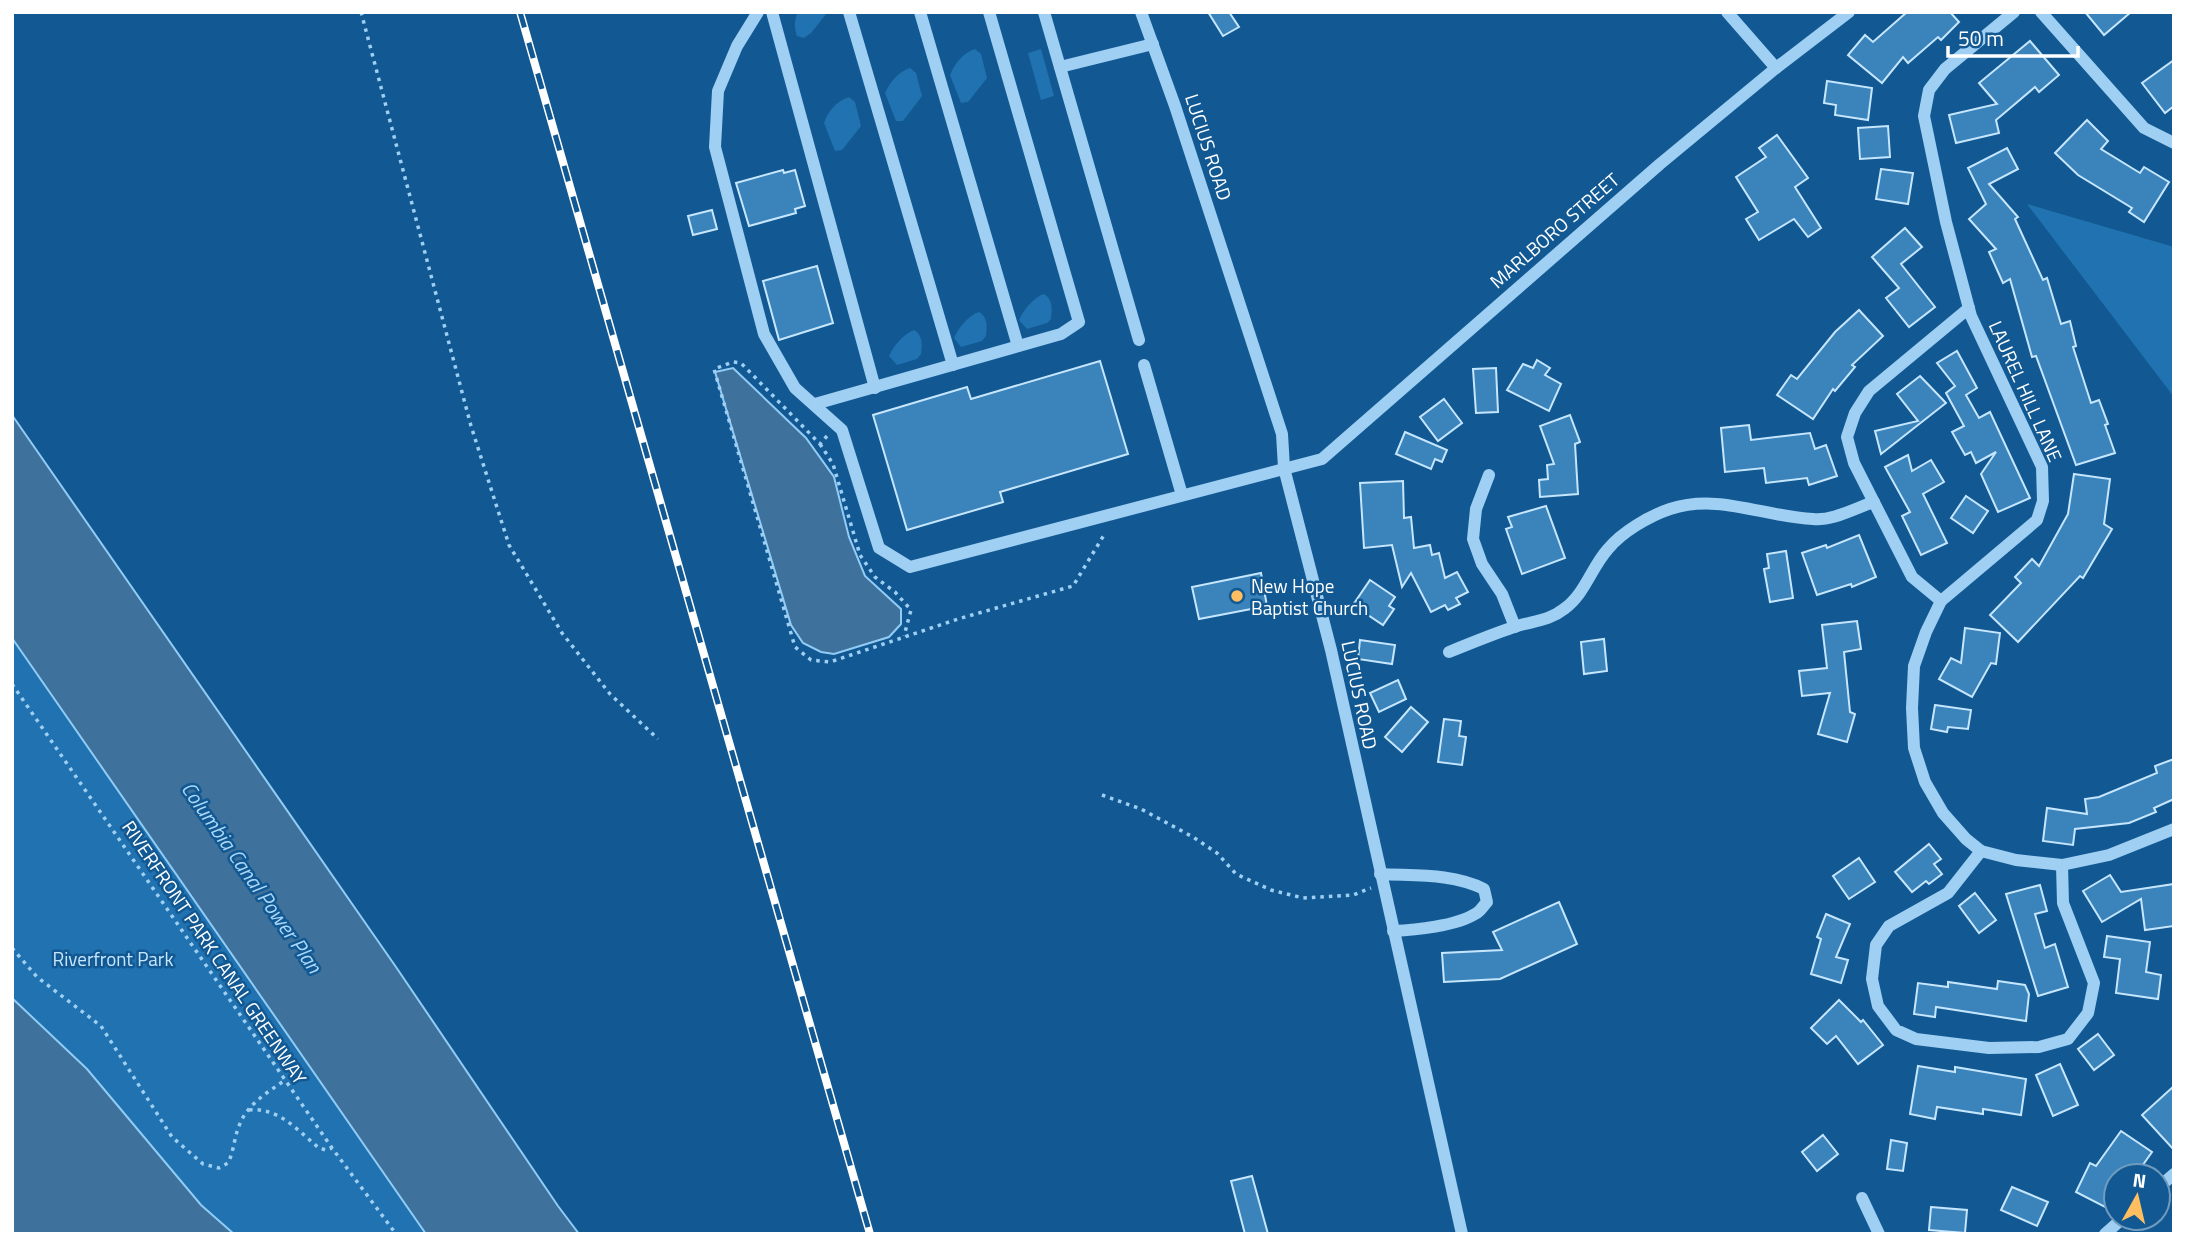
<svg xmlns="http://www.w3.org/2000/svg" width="2186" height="1246" font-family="'Titillium Web',sans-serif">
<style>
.green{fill:#2072b0}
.water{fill:#3e719b;stroke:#91ccf6;stroke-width:2}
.building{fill:#3a83bb;stroke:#c6e6fd;stroke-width:2}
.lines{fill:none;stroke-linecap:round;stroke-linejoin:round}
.path{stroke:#9fcff3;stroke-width:3.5;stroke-dasharray:3.5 5;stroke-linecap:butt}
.minor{stroke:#9fcff3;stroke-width:12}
.rail-casing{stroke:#fff;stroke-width:8}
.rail{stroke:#125993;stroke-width:5;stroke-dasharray:16;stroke-linecap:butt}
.poi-dot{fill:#ffbe60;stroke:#125993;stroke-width:2.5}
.labels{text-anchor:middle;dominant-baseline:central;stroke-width:5;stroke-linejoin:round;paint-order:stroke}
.street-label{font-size:19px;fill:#fff;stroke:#125993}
.poi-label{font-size:19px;fill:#fff;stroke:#125993;text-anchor:start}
.park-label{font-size:19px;fill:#c6e6fd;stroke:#125993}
.water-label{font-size:21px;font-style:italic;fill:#abd8f9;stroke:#125993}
</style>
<rect width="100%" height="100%" fill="#125993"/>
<g class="green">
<path d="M 798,12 L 827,12 L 827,13 L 811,33 L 804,38 L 797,36 C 794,27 794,21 798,12 Z"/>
<path d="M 975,49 L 981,54 L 987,78 L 968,102 L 961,103 L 950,75 C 955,63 963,53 975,49 Z"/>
<path d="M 1041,49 L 1054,96 L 1041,100 L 1028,53 Z"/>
<path d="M 910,68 L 916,73 L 922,96 L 903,121 L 896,121 L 885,93 C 890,82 898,72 910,68 Z"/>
<path d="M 849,97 L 855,102 L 861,126 L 842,150 L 835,151 L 824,123 C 828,111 837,101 849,97 Z"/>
<path d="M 2027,204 L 2174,247 L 2174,397 Z"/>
<path d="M 1044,294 C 1053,299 1052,310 1051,319 L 1047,323 L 1027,329 L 1019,320 C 1023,310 1034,297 1044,294 Z"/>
<path d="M 979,312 C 988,317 987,327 986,336 L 982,341 L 961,347 L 954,338 C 958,328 969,315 979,312 Z"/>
<path d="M 914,330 C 923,335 922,345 921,354 L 917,359 L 897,365 L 889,356 C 893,346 904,334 914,330 Z"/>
<path d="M 12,638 L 426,1234 L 234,1234 L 201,1205 L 87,1069 L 12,998 Z"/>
</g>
<g class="water">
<path d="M 733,368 L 806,438 L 834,477 L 849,537 L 865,576 L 901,609 L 901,624 L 889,637 L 834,654 L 821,652 L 803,643 L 791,625 L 715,372 Z"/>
<path d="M 12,415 L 396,967 L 558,1206 L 579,1234 L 426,1234 L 12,638 Z"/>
<path d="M 12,998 L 87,1069 L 201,1205 L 234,1234 L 12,1234 Z"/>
</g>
<g class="building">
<path d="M 1208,12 L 1229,12 L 1239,27 L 1223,36 Z"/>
<path d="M 1907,12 L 1950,12 L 1959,22 L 1941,40 L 1938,37 L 1908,63 L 1903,57 L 1882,83 L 1848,55 L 1865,35 L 1873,42 Z"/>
<path d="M 2085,12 L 2131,12 L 2104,35 Z"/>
<path d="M 2030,41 L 2059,75 L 2039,92 L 2035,87 L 1996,120 L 1999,133 L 1956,143 L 1949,115 L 1997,104 L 1979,83 Z"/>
<path d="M 2174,60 L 2174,106 L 2165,113 L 2142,83 Z"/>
<path d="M 1827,81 L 1872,88 L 1868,120 L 1835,115 L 1836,105 L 1824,103 Z"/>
<path d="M 2087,120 L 2108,141 L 2101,149 L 2140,173 L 2144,167 L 2169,182 L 2144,222 L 2129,212 L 2132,208 L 2078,175 L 2055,153 Z"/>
<path d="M 1888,126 L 1890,157 L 1860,159 L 1858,128 Z"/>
<path d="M 1777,135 L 1808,178 L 1795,187 L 1821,228 L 1808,237 L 1794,219 L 1759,240 L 1746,219 L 1758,212 L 1736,177 L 1766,157 L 1759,148 Z"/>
<path d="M 2007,148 L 2018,169 L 1989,184 L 2018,217 L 2015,219 L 2043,280 L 2047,278 L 2061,324 L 2070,321 L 2076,346 L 2073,347 L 2091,403 L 2099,400 L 2108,424 L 2105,425 L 2115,453 L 2076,465 L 2036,356 L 2032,357 L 2010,279 L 2003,283 L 1989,252 L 1996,249 L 1969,219 L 1986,204 L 1968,168 Z"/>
<path d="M 1881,169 L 1913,173 L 1908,204 L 1876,199 Z"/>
<path d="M 783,170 L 784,173 L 795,170 L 805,206 L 795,209 L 796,213 L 749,226 L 736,183 Z"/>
<path d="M 712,210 L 717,229 L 693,235 L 688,216 Z"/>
<path d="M 1905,228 L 1922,247 L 1901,264 L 1935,307 L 1909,327 L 1886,298 L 1899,288 L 1872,257 Z"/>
<path d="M 817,266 L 833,323 L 779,340 L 763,281 Z"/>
<path d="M 1859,310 L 1883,336 L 1852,365 L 1855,367 L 1835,391 L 1833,389 L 1813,419 L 1777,395 L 1791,375 L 1797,379 L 1835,332 Z"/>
<path d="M 1957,351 L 1977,388 L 1966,395 L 1979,418 L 1990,412 L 2030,498 L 1998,512 L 1981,474 L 1996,452 L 1976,463 L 1971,452 L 1965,455 L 1952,432 L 1964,426 L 1946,393 L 1955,386 L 1937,363 Z"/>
<path d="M 1537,360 L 1550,368 L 1545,375 L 1561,384 L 1549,411 L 1507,390 L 1523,364 L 1533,368 Z"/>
<path d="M 1100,361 L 1128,454 L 1000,492 L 1003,502 L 907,530 L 873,415 L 967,387 L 971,399 Z"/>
<path d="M 1496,368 L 1498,412 L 1476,413 L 1473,369 Z"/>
<path d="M 1920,376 L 1946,403 L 1881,454 L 1875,431 L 1918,421 L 1897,394 Z"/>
<path d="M 1444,399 L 1462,423 L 1438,441 L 1420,417 Z"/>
<path d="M 1570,415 L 1580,442 L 1575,444 L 1578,494 L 1540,497 L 1539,480 L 1548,479 L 1547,465 L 1554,464 L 1540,426 Z"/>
<path d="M 1749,425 L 1751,440 L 1810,433 L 1815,449 L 1826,445 L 1837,476 L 1809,485 L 1807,478 L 1766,483 L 1764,468 L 1725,472 L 1721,428 Z"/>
<path d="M 1405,432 L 1447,450 L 1442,462 L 1435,459 L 1431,469 L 1396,454 Z"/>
<path d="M 1908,455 L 1912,471 L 1931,460 L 1944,482 L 1923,494 L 1947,543 L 1921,555 L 1902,516 L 1910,512 L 1885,467 Z"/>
<path d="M 2074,474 L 2110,479 L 2104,524 L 2112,529 L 2083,578 L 2080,576 L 2018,642 L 1990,615 L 2021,583 L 2015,577 L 2032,559 L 2039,566 L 2068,514 Z"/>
<path d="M 1403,481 L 1404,518 L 1411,517 L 1414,548 L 1430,545 L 1432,555 L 1439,553 L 1445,578 L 1457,572 L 1468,592 L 1456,598 L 1460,604 L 1448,610 L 1445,605 L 1431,612 L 1411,573 L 1402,587 L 1392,545 L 1364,548 L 1360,483 Z"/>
<path d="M 1966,496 L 1988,511 L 1973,533 L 1951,518 Z"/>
<path d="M 1546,506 L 1565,558 L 1522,574 L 1506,529 L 1512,527 L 1508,517 Z"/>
<path d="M 1859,535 L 1876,577 L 1852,587 L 1851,584 L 1817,595 L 1802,553 L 1826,545 L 1827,548 Z"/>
<path d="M 1786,551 L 1793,598 L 1770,602 L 1764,569 L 1769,568 L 1767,554 Z"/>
<path d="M 1261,573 L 1267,606 L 1199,619 L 1192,587 Z"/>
<path d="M 1370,580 L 1395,597 L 1389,606 L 1394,609 L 1383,625 L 1353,605 Z"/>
<path d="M 1857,621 L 1861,649 L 1844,652 L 1850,712 L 1855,714 L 1847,742 L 1818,734 L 1830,693 L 1802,696 L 1799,671 L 1827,668 L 1822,625 Z"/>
<path d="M 1965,628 L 2000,633 L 1996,664 L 1991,663 L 1972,697 L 1939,679 L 1951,658 L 1961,663 Z"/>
<path d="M 1604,639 L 1607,671 L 1584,674 L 1581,642 Z"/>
<path d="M 1360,640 L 1395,645 L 1392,664 L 1358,659 Z"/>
<path d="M 1398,680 L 1406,699 L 1379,712 L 1370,693 Z"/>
<path d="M 1935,705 L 1971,710 L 1968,729 L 1948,727 L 1947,732 L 1931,729 Z"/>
<path d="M 1411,707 L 1428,722 L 1402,752 L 1385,737 Z"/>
<path d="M 1444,719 L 1461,721 L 1459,736 L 1466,737 L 1462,765 L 1438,762 Z"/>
<path d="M 2174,759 L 2174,799 L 2154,808 L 2156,812 L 2129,823 L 2075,829 L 2073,845 L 2043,841 L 2047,808 L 2087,814 L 2085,799 L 2099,797 L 2157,773 L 2155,766 Z"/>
<path d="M 1929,844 L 1941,859 L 1934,864 L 1942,874 L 1929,884 L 1926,881 L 1912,892 L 1895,872 Z"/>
<path d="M 1859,858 L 1875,882 L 1849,899 L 1833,876 Z"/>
<path d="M 2110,875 L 2121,892 L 2174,884 L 2174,926 L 2145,930 L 2141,899 L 2102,922 L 2083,891 Z"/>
<path d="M 2040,885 L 2047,911 L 2035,914 L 2045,948 L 2055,944 L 2068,987 L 2038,996 L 2006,894 Z"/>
<path d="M 1975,893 L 1996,920 L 1979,933 L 1959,906 Z"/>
<path d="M 1559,902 L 1577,944 L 1500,979 L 1444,982 L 1442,953 L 1502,950 L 1493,932 Z"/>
<path d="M 1826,914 L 1850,924 L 1836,957 L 1848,960 L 1841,983 L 1811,974 L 1821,939 L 1817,937 Z"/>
<path d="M 2107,936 L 2150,942 L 2146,972 L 2161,975 L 2158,999 L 2116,993 L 2120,959 L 2104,957 Z"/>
<path d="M 1998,981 L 2025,985 L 2029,994 L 2026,1021 L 1936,1007 L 1935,1017 L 1914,1014 L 1918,983 L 1948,987 L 1948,982 L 1997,989 Z"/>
<path d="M 1839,1000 L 1861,1022 L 1863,1020 L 1883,1045 L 1858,1064 L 1836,1036 L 1827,1044 L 1811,1028 Z"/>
<path d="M 2098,1034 L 2114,1055 L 2094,1070 L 2078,1049 Z"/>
<path d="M 2060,1064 L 2078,1105 L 2053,1116 L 2036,1075 Z"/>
<path d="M 1918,1066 L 1955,1072 L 1955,1067 L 2026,1079 L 2021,1115 L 1983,1109 L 1983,1114 L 1937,1107 L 1935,1119 L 1910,1114 Z"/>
<path d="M 2174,1086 L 2174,1150 L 2142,1115 Z"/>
<path d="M 2121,1131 L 2152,1152 L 2135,1176 L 2116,1176 L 2116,1190 L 2107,1208 L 2076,1192 L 2090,1163 L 2096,1166 Z"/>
<path d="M 1823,1135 L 1838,1154 L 1817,1171 L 1802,1152 Z"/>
<path d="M 1891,1140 L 1907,1143 L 1903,1171 L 1887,1169 Z"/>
<path d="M 1252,1176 L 1268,1234 L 1245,1234 L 1231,1181 Z"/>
<path d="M 2012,1187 L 2048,1202 L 2037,1226 L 2001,1210 Z"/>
<path d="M 1931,1207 L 1967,1210 L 1965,1233 L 1929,1230 Z"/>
</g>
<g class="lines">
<g class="path">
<path d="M 361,12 L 471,426 L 509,545 L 562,633 L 610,694 L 658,739"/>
<path d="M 827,436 L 820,444 L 741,363 L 733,362 L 714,369 L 795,647 L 811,660 L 830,662 L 958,619 L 1073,586 L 1104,535"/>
<path d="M 820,444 L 833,464 L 860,555 L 875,577 L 895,592 L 911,610 L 904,636"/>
<path d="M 12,684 L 332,1148 L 396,1234"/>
<path d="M 1102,795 L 1141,809 L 1193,837 L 1217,853 L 1236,874 L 1271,890 L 1303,898 L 1353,895 L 1371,888"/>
<path d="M 12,948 L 37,977 L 101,1026 L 172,1137 L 203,1164 L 219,1168 L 228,1163 C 234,1151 234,1138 239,1126 C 247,1104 267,1093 285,1080"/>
<path d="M 249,1110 C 279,1107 298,1131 319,1148 L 326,1150 L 332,1148"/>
</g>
<g class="minor">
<path d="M 758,12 L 737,46 L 718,91 L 715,147 L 764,334 L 795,388 L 842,430 L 879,548 L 910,567 L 1322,459 L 1660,164 L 1776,68 L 1849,12"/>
<path d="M 772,12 L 875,388"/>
<path d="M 849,12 L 953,365"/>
<path d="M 920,12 L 1018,346"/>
<path d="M 1044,12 L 1139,340"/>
<path d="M 1141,12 L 1175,106 L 1282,434 L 1284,468 L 1331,650 L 1462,1234"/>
<path d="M 1727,12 L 1776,68"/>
<path d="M 2014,12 L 1945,69 L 1929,90 L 1924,116 L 1946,222 L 1971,316 L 2042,467 L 2043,501 L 2037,520 L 1941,601 L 1926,632 L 1914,666 L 1912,708 L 1914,748 L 1925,782 L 1943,813 L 1966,839 L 1981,851 L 2016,860 L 2062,865 L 2109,855 L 2174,829"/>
<path d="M 2041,12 L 2144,128 L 2174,143"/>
<path d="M 1060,67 L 1153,44"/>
<path d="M 1144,365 L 1182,495"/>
<path d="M 815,404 L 1061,334 L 1079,322 L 989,12"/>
<path d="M 1489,475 L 1476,509 L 1473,539 L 1482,564 L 1502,594 L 1515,627"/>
<path d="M 1941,601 L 1912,577 L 1854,463 L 1847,437 L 1855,413 L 1869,391 L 1969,308"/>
<path d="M 1449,652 C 1471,643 1493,634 1514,627 C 1532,621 1549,621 1564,609 C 1585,594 1591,568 1608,549 C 1622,532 1649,516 1670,509 C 1719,493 1764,517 1813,519 C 1833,521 1855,508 1874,502"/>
<path d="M 1981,851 L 1948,893 L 1889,926 L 1876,945 L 1872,979 L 1878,1006 L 1896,1030 L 1916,1039 L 1989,1048 L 2039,1047 L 2068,1039 L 2088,1013 L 2094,983 L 2063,903 L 2062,865"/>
<path d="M 1380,874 C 1415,876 1452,873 1484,889 L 1487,902 C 1483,906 1480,912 1475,914 C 1456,926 1415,930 1393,931"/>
<path d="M 2158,1188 L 2174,1174"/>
<path d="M 1862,1198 L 1879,1234"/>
<path d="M 2105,1234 L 2123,1218"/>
</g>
<defs>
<path id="rail" d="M 520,12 L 870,1234"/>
</defs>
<use href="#rail" class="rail-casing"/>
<use href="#rail" class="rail"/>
</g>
<circle class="poi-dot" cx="1237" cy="596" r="7"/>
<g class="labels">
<g class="street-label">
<text transform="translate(1209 147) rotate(72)">LUCIUS ROAD</text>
<text transform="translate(1554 230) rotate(-41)">MARLBORO STREET</text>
<text transform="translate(2026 391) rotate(66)">LAUREL HILL LANE</text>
<text transform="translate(1360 695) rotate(78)">LUCIUS ROAD</text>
<text transform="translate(215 952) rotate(56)">RIVERFRONT PARK CANAL GREENWAY</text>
</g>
<g class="poi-label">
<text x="1251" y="585">New Hope<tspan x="1251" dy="22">Baptist Church</tspan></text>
</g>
<g class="park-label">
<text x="113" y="958">Riverfront Park</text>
</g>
<g class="water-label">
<text transform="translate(252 877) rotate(55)">Columbia Canal Power Plan</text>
</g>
</g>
<rect width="2186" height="1246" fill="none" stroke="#ffffff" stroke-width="28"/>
<g transform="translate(2137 1197) rotate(8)"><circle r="33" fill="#125993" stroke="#719bbe" stroke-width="2"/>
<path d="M0-5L12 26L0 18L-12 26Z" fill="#ffbe60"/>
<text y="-10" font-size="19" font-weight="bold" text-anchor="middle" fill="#ffffff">N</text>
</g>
<path d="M1948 46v10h130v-10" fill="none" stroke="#ffffff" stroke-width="3.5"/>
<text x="1958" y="46" font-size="21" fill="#ffffff" stroke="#125993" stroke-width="5" paint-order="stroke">50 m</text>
</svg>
